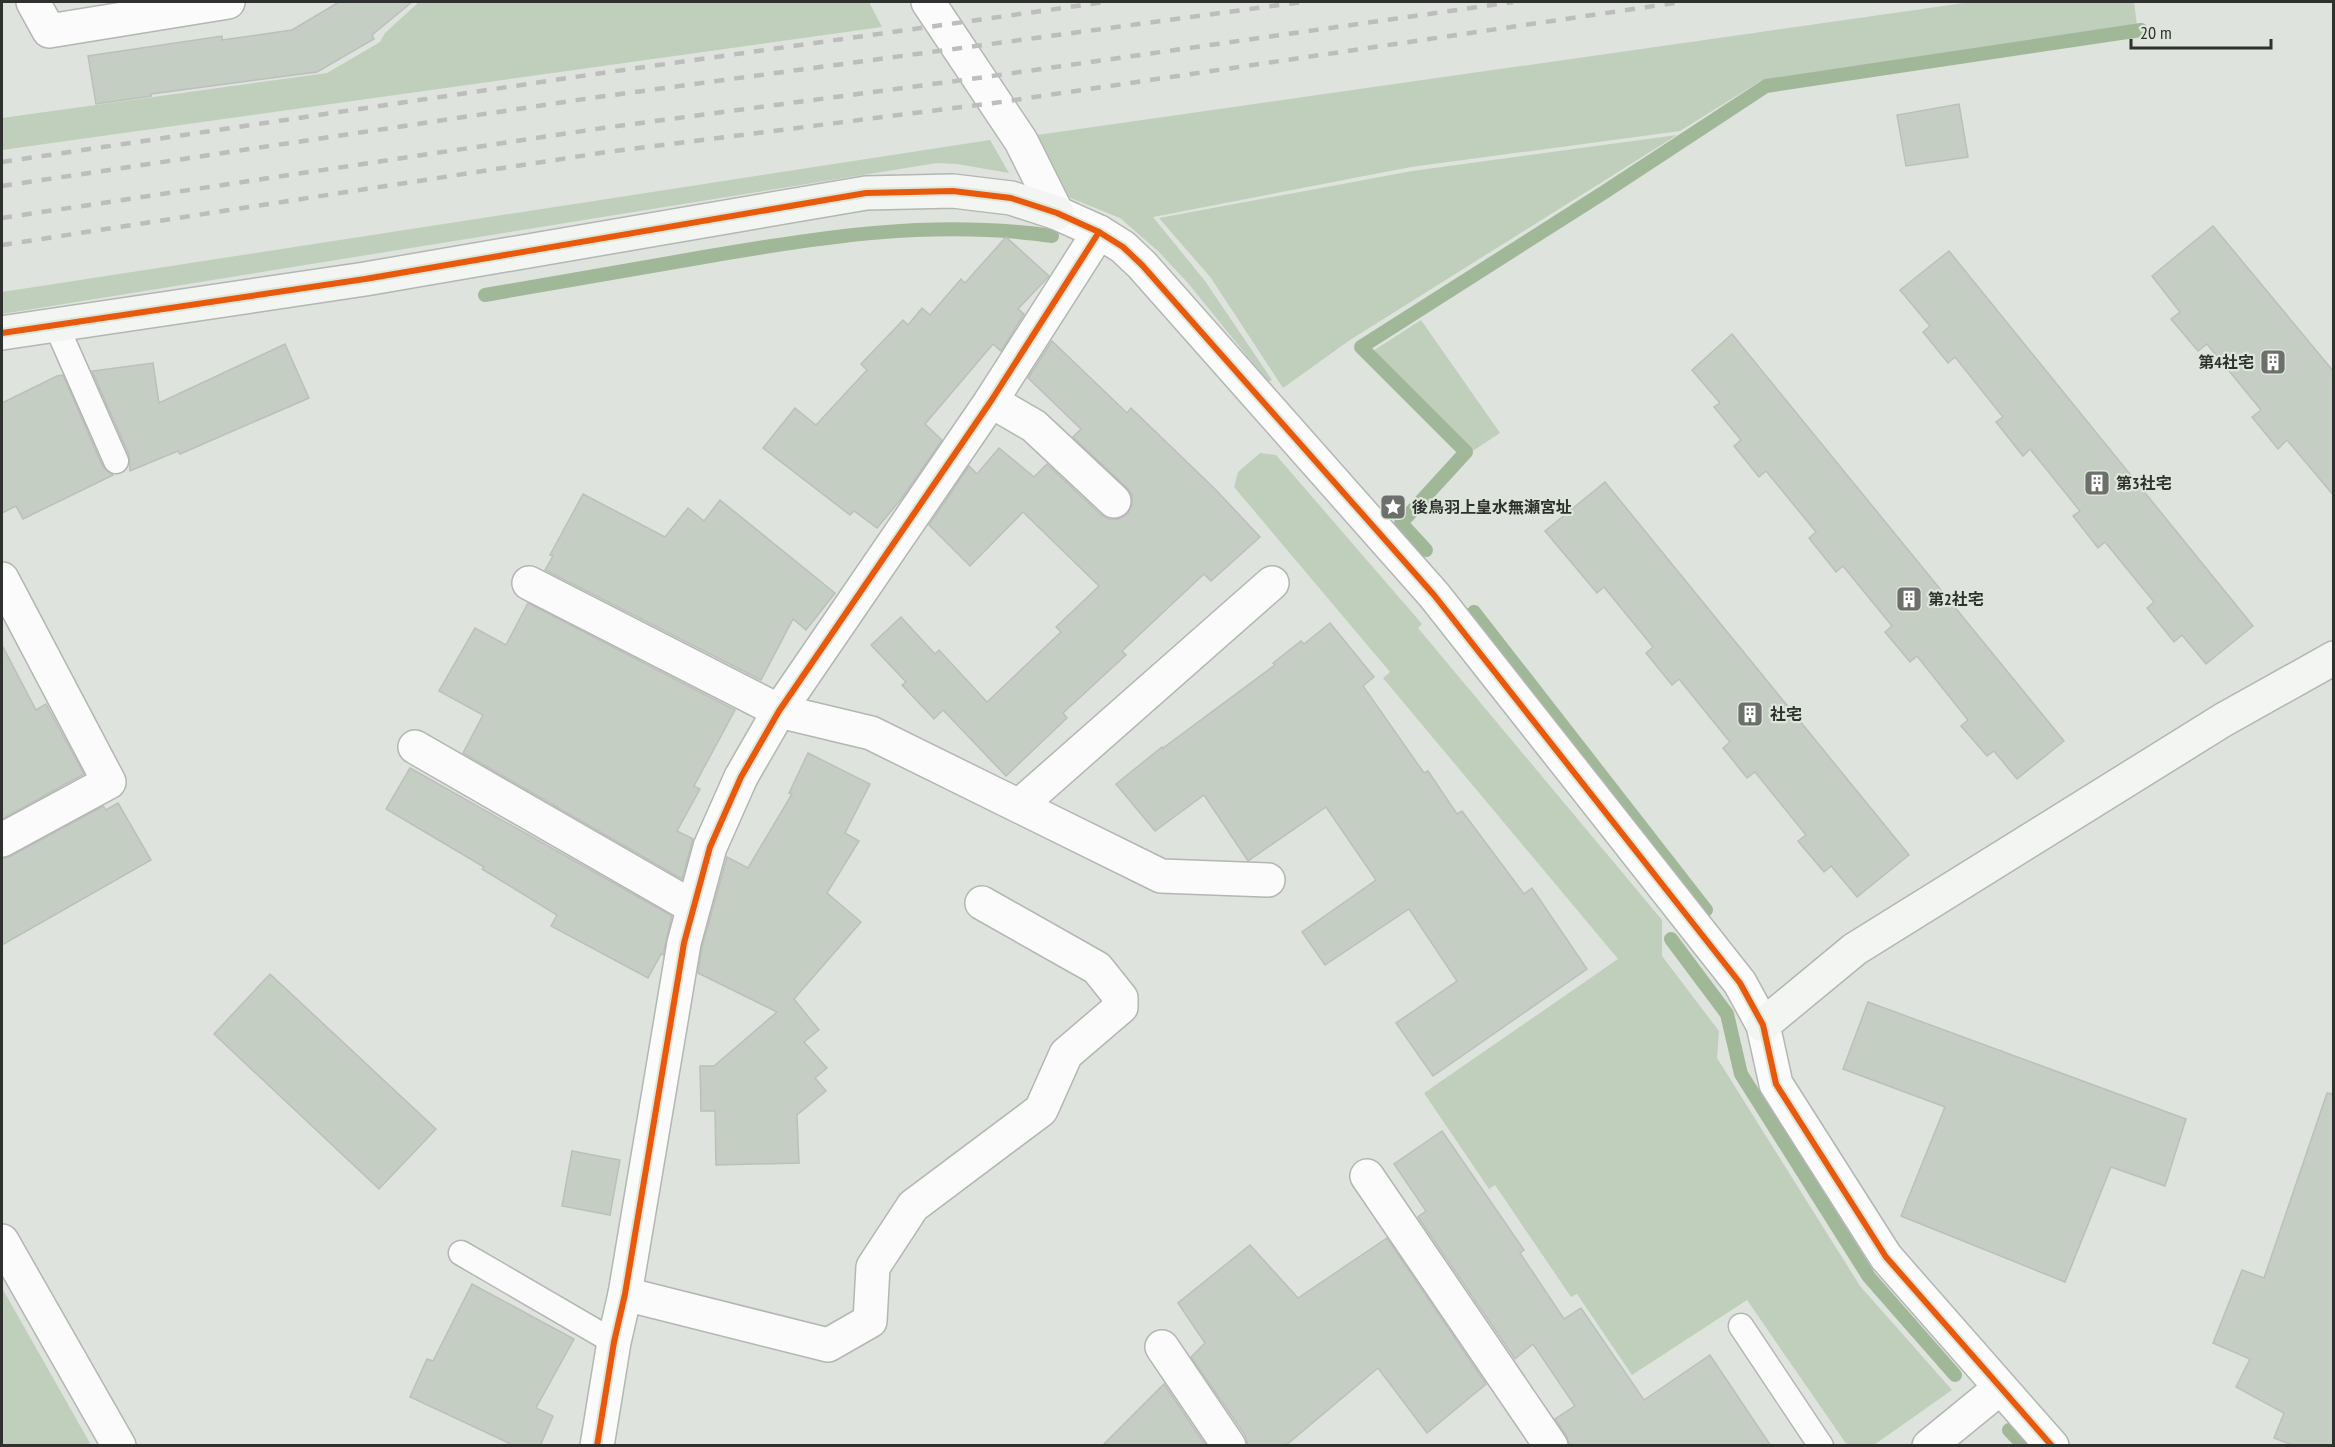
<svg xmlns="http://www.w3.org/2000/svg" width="2335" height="1447" font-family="'PT Sans Narrow','Noto Sans JP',sans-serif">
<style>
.green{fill:#c0cfbb}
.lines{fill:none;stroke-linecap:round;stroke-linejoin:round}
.stream{stroke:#a0b898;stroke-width:14}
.building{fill:#c5cec3;stroke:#bcbfbb;stroke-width:1.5}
.lane-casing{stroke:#b3b6b2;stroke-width:27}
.street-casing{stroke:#b3b6b2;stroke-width:36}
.secondary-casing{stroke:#b3b6b2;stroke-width:36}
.lane{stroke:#fafbfa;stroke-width:24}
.street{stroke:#fafbfa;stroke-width:33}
.secondary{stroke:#f2f5f1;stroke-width:33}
.rail{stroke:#bcbdbc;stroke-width:4.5;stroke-dasharray:10 10;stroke-linecap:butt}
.cycleway-casing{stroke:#dde6da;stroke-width:10}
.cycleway{stroke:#e8590c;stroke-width:6}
.labels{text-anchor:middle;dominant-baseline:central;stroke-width:4.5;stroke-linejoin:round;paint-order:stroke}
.poi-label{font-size:16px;font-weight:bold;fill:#2e312d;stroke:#dde6da;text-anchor:start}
</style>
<rect width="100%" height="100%" fill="#dee3dd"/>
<g class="green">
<path d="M 419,2 L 869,2 L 882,27 L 2,150 L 2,118 L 327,73 L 380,42 L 385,33 Z"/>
<path d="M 1971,2 L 2134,2 L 2137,25 L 1762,80 L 1680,131 L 1411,167 L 1153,217 L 1205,281 L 1272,380 L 1268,382 L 1188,283 L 1158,251 L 1120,218 L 1063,195 L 1030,136 Z"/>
<path d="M 1677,135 L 1350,340 L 1283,388 L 1211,278 L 1159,218 L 1412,171 Z"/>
<path d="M 990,140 L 1009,173 L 957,164 L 937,163 L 2,314 L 2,292 Z"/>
<path d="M 1421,320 L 1500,433 L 1471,452 L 1373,351 Z"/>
<path d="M 1260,453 L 1276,455 L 1422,624 L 1418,628 L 1662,920 L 1662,956 L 1719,1031 L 1717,1058 L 1860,1286 L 1952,1390 L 1874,1445 L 1847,1445 L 1747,1300 L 1632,1375 L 1577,1294 L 1571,1297 L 1495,1185 L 1489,1189 L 1424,1093 L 1618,959 L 1383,678 L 1390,672 L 1234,487 L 1238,472 Z"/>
<path d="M 2,1288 L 91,1445 L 2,1445 Z"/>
</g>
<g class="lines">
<g class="stream">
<path d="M 485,295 C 558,283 631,270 704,257 C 820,237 934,219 1052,236"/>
<path d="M 1426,550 L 1401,523 L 1466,452 L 1361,347 L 1603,193 L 1766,86 L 2141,30"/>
<path d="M 1474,612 L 1706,910"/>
<path d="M 1671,939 L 1727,1014 L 1741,1074 L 1869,1277 L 1955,1375"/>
<path d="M 2009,1430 L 2024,1446"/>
</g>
</g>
<g class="building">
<path d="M 339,2 L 412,2 L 372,35 L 374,39 L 317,72 L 151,94 L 151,96 L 96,104 L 88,56 L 222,36 L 222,40 L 292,30 Z"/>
<path d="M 1959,104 L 1968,157 L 1906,166 L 1897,115 Z"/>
<path d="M 2213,226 L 2334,372 L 2334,496 L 2287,440 L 2278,449 L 2252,417 L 2261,410 L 2207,344 L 2198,351 L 2171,319 L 2180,312 L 2152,276 Z"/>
<path d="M 1006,237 L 1049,276 L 1018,309 L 1024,314 L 1001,351 L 993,344 L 925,424 L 942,440 L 902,498 L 877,528 L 854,511 L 850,515 L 763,448 L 795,408 L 816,425 L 867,370 L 861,364 L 903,320 L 908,325 L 922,308 L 930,315 L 961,279 L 965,283 Z"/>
<path d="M 1949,251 L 2253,626 L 2206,664 L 2182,635 L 2174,642 L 2147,608 L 2154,602 L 2105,542 L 2098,548 L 2073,516 L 2080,511 L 2030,449 L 2023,456 L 1996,422 L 2003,417 L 1955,357 L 1948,363 L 1923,332 L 1930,326 L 1900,290 Z"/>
<path d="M 1732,334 L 2064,741 L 2017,779 L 1994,751 L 1987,756 L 1961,726 L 1968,720 L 1917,656 L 1910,662 L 1885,632 L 1892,626 L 1843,566 L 1836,572 L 1809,538 L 1816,532 L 1766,471 L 1759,477 L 1734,446 L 1741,440 L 1714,407 L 1720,403 L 1692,370 Z"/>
<path d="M 1052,341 L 1127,413 L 1131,408 L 1216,490 L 1260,537 L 1211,581 L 1204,574 L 1122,651 L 1126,655 L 1063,713 L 1067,718 L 1006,776 L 943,710 L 934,719 L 902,685 L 906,682 L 871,645 L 901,617 L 935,654 L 939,650 L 987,702 L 1061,632 L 1056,627 L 1099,586 L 1023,512 L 970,566 L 929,525 L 969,466 L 977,474 L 999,448 L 1034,477 L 1047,464 L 1101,515 L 1109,519 L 1119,519 L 1128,513 L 1132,505 L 1132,495 L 1127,488 L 1073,437 L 1081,429 L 1028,378 Z"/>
<path d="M 285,344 L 309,398 L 180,454 L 178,451 L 130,471 L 129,455 L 92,371 L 153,363 L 159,403 Z"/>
<path d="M 63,375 L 103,467 L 113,475 L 23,519 L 16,506 L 2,513 L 2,403 L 57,376 Z"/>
<path d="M 1605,482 L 1909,855 L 1857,897 L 1831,866 L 1824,872 L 1798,841 L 1806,835 L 1755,772 L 1747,778 L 1723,748 L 1730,742 L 1679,679 L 1672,685 L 1646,653 L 1653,647 L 1604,587 L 1597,593 L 1545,531 Z"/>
<path d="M 583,494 L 665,537 L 688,508 L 704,521 L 720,500 L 835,593 L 806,630 L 793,619 L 761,680 L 545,570 L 553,556 L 550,555 Z"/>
<path d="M 528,603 L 735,710 L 694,786 L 700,789 L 677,831 L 693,839 L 682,879 L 463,753 L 483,715 L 439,691 L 475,628 L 506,645 Z"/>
<path d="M 1330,623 L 1374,677 L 1363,686 L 1424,773 L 1428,771 L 1457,814 L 1462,811 L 1524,894 L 1532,888 L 1587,969 L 1433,1076 L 1396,1023 L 1457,981 L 1409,909 L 1325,965 L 1302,932 L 1376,880 L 1326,807 L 1248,861 L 1204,795 L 1155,831 L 1116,784 L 1162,747 L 1163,748 L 1275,665 L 1273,663 L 1301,641 L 1304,644 Z"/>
<path d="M 2,645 L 36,710 L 46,704 L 84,774 L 2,819 Z"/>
<path d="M 808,753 L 870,784 L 845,833 L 859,841 L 827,893 L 861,922 L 794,999 L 819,1030 L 804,1042 L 827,1068 L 815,1078 L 826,1091 L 797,1115 L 799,1163 L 716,1165 L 715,1111 L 701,1111 L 700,1066 L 714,1066 L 777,1012 L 698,973 L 702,947 L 727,857 L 748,868 L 792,794 L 789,793 Z"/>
<path d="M 410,768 L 672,916 L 663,955 L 661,954 L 648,978 L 551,926 L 557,915 L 482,869 L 484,867 L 386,809 Z"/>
<path d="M 118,803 L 151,860 L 2,945 L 2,859 L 11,856 L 103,806 L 106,810 Z"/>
<path d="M 270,974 L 436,1129 L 379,1189 L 214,1034 Z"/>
<path d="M 1868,1002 L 2186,1119 L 2165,1186 L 2111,1167 L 2065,1282 L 1901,1216 L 1945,1107 L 1843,1069 Z"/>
<path d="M 2327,1093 L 2334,1094 L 2334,1446 L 2295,1446 L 2274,1438 L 2284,1413 L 2236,1387 L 2250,1359 L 2213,1343 L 2242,1270 L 2264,1278 Z"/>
<path d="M 1442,1131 L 1524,1250 L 1520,1253 L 1564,1319 L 1581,1308 L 1644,1400 L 1710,1355 L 1771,1446 L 1570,1446 L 1566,1435 L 1555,1419 L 1575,1406 L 1533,1344 L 1515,1359 L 1418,1217 L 1426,1211 L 1394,1164 Z"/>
<path d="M 572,1151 L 620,1160 L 610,1215 L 562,1206 Z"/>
<path d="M 1387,1238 L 1486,1384 L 1427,1433 L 1378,1368 L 1285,1446 L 1248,1446 L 1245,1435 L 1191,1357 L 1205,1343 L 1178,1303 L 1250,1245 L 1298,1298 Z"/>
<path d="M 472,1284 L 574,1339 L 536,1408 L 553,1416 L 540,1446 L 515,1446 L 410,1397 L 427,1359 L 433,1361 Z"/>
<path d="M 1164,1384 L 1206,1446 L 1102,1446 Z"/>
</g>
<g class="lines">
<defs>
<g id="lane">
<path d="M 56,325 L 116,461"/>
<path d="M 461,1253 L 614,1342"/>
<path d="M 1741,1326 L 1821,1446"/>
</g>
<g id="street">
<path d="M 33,2 L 49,31 L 228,2"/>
<path d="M 928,2 L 1021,141 L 1057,213 L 1099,232 L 1123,247 L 1142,265 L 1434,595 L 1740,983 L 1763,1025 L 1776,1084 L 1886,1257 L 2052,1446"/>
<path d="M 991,401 L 1034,426 L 1114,501"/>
<path d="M 2,579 L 109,782 L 2,840"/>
<path d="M 529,583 L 779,711 L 871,733 L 1161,876 L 1268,880"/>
<path d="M 415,747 L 693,907"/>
<path d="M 1020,805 L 1272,583"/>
<path d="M 1367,1176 L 1551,1446"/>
<path d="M 2,1241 L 119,1446"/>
<path d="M 625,1294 L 828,1345 L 870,1321 L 873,1267 L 913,1206 L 1041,1110 L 1066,1054 L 1121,1007 L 1121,998 L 1097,968 L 982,903"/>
<path d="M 1162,1347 L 1229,1446"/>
<path d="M 597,1446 L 614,1342 L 625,1294 L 684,943 L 710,847 L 741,777 L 779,711 L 991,401 L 1099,232"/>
<path d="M 1929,1446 L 2000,1388"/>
</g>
<g id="secondary">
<path d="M 2,333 L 365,279 L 866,193 L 953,191 L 1011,198 L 1057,213"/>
<path d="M 1763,1025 L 1855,949 L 2223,720 L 2334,658"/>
</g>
</defs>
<use href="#lane" class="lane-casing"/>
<use href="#street" class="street-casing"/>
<use href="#secondary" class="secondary-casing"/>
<use href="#lane" class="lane"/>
<use href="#street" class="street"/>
<use href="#secondary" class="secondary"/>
<g class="rail">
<path d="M 2,162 L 595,74 L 1105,2"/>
<path d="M 2,186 L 598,97 L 1302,2"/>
<path d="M 2,218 L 603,128 L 978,78 L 1513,2"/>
<path d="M 2,245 L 607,152 L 994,103 L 1681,2"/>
</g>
<defs>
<g id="cycleway">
<path d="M 2,333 L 365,279 L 866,193 L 953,191 L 1011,198 L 1057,213 L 1099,232 L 1123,247 L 1142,265 L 1434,595 L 1740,983 L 1763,1025 L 1776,1084 L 1886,1257 L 2052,1446"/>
<path d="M 597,1446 L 614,1342 L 625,1294 L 684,943 L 710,847 L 741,777 L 779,711 L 991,401 L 1099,232"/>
</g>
</defs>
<use href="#cycleway" class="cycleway-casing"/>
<use href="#cycleway" class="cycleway"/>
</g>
<defs>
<symbol id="building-square" viewBox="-11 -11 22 22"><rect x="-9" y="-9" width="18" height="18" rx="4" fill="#6c6f6b" stroke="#dde6da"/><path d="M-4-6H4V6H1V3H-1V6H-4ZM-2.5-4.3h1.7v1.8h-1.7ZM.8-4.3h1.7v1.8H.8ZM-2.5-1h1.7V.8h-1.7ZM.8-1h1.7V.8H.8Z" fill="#fff"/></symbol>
<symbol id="sight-square" viewBox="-11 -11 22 22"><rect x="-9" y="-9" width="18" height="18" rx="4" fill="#6c6f6b" stroke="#dde6da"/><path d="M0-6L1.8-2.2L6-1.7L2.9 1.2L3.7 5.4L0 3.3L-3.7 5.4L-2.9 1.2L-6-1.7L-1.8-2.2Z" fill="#fff"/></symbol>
</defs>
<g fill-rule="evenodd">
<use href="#building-square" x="2258" y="347" width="30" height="30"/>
<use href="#building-square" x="2082" y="468" width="30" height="30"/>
<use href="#sight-square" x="1378" y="492" width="30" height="30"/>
<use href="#building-square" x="1894" y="584" width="30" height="30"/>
<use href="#building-square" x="1735" y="699" width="30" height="30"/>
</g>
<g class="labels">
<g class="poi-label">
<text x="2254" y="362" text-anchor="end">第4社宅</text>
<text x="2116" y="483">第3社宅</text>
<text x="1412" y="507">後鳥羽上皇水無瀬宮址</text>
<text x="1928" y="599">第2社宅</text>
<text x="1770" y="714">社宅</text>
</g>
</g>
<rect width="2335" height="1447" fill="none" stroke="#2e312d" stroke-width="6"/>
<path d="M2131 39v9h140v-9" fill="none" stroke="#2e312d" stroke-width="3"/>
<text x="2140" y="39" font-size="18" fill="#2e312d" stroke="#dde6da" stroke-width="4.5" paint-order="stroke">20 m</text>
</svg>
